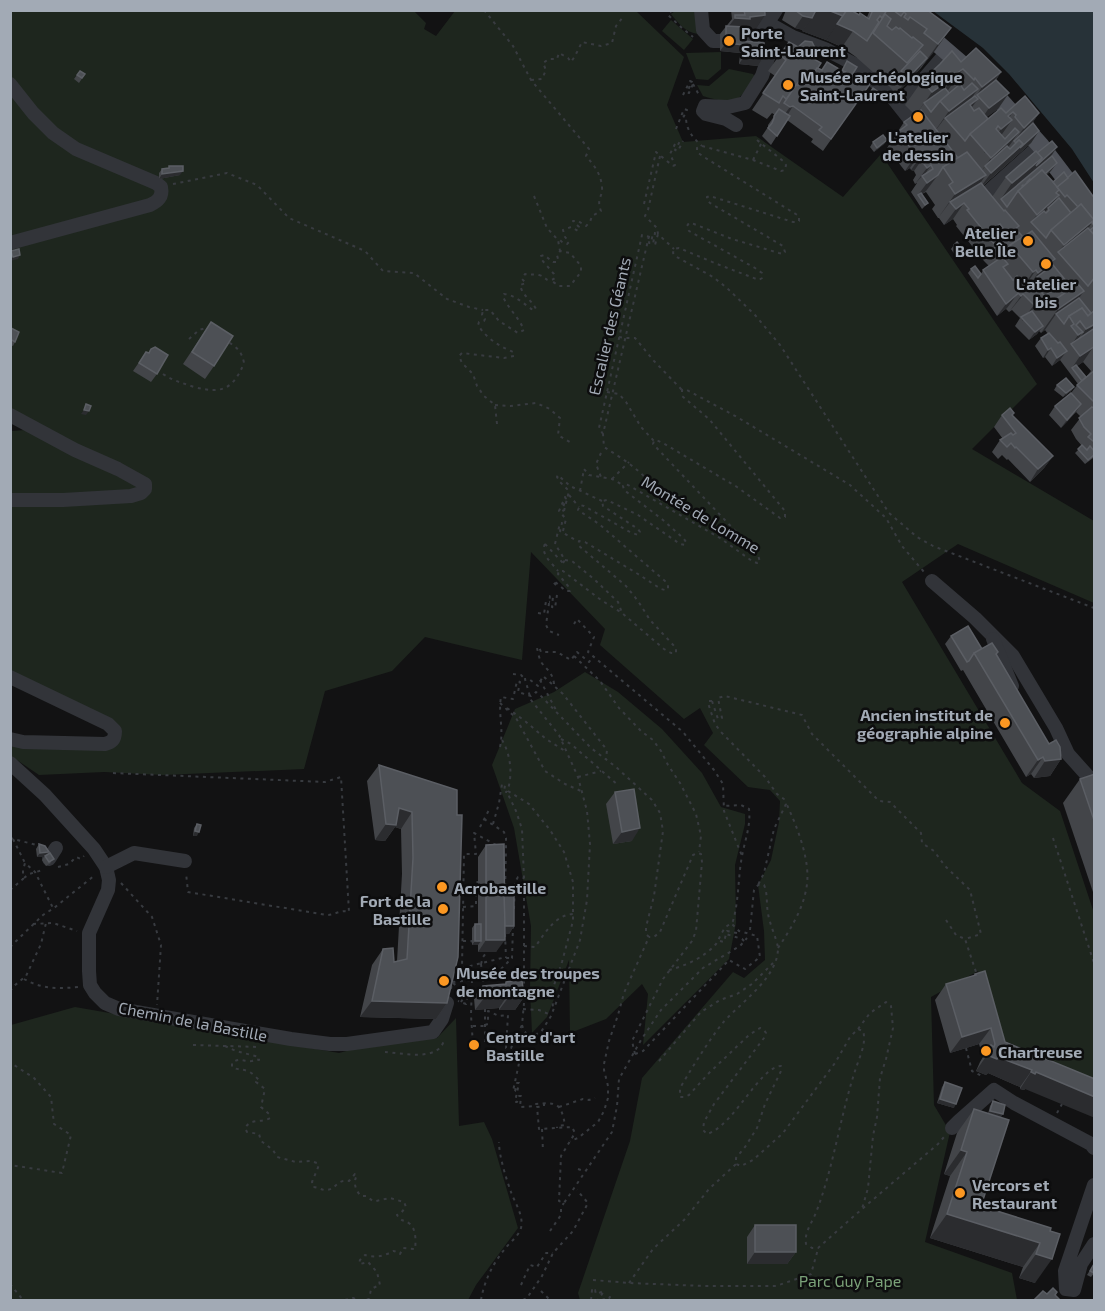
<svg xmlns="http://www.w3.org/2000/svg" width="1105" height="1311" font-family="'Exo 2',sans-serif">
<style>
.green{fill:#1e261e}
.water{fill:#273238}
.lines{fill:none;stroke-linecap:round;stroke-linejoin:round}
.path{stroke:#383b40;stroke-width:2;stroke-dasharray:3 4.5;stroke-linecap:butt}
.minor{stroke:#323439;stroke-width:14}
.major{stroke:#4e5158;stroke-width:18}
.path-bridge{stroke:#383b40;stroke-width:2;stroke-dasharray:3 4.5;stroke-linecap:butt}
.wall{fill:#434549;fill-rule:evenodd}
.shaded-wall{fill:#2b2c2f}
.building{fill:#4d5055;stroke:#5b5e64;stroke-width:1.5;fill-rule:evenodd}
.poi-dot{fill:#fb9722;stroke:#0d0d0e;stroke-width:2}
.labels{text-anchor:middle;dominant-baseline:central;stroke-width:5;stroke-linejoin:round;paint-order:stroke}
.poi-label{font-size:16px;font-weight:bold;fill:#a2aab5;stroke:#0d0d0e;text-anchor:start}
.street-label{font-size:16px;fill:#a2aab5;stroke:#0d0d0e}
.park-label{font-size:16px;fill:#7aa178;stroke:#0d0d0e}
</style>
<rect width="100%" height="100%" fill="#121213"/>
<g class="green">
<path d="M 11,11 L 414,11 L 426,23 L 424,29 L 436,36 L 455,11 L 636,11 L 684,57 L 667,105 L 683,142 L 756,136 L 843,197 L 881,154 L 1037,384 L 972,449 L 1094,521 L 1094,603 L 958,544 L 902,582 L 1022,783 L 1060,811 L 1094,913 L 1094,1079 L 998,1038 L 978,971 L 931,997 L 934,1105 L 950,1132 L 925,1242 L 1012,1273 L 1017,1300 L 580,1300 L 578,1293 L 630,1141 L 642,1078 L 733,972 L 744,978 L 765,960 L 764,931 L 758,885 L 771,860 L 779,822 L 780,801 L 770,790 L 748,787 L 704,745 L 713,733 L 700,708 L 684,719 L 600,645 L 605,629 L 531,552 L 522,660 L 425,637 L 392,671 L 325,691 L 304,769 L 163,775 L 104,772 L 39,775 L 11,756 L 10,743 L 105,744 L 115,731 L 11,678 L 11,431 L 25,430 L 10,420 Z"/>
<path d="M 675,11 L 696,11 L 698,34 C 685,32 679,24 671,14 Z"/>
<path d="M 671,20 L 693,39 L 684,50 L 662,31 Z"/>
<path d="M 721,52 L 721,69 L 708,80 L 696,79 L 686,53 Z"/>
<path d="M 729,69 L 753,74 L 755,77 C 738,104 734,105 703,96 L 697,85 L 709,86 Z"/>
<path d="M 585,672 L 618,692 L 662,729 L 702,773 L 721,807 L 745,814 L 745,824 L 735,865 L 736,923 L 729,959 L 643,1045 L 648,994 L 642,984 L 606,1019 L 570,1033 L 569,960 L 547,1017 L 532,1033 L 530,990 L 531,926 L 514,828 L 492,765 L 515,709 L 554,692 Z"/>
<path d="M 75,1007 L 339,1053 L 387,1040 L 437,1038 L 456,1018 L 459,1126 L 484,1122 L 492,1139 L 518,1228 L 476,1285 L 468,1300 L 11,1300 L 11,1025 Z"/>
</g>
<path class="water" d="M 933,11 L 1094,11 L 1094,183 L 1072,149 L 1009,74 L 983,48 Z"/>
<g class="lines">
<g class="path">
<path d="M 484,10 L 513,46 L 531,80 L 589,149 L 586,156 C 594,165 601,174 602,187 C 603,197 596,198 601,211 L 592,216 L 590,222 L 586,226 L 578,221 L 573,221 L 579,227 L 578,231 L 571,227 L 563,230 L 565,237 L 569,242 L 567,244 L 563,243 L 559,239 L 558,240 L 560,251"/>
<path d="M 672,10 L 668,15 L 682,28 L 693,37"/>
<path d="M 10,13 L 10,14"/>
<path d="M 531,80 L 542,79 L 546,70 L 543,63 L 549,59 L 557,59 L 559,53 L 568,58 L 571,62 L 575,56 L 582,42 L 601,46 L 612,43 L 616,26 L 623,17"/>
<path d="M 693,84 L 699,95"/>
<path d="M 683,95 L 690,81 L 692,82 L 687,92 L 689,93 L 693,84"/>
<path d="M 676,129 L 684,109 L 687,110 L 683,118 L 686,119 C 687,131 693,138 702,146"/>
<path d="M 757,140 L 783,161 L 786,165 L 785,170 L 781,171 L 753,160 L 702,146 L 697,148 L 697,152 L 704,157 L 794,213 L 799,216 L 799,221 L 797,222 L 793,222 L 710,196 L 707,197 L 707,200 L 710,203 L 783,246 L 785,252 L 783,254 L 779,253 L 732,239 L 694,224 L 689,223 L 687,226 L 689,231 L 755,268 L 762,273 L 762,278 L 759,280 L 717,264 L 679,248 L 674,249 L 673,253 L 675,256 L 713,277 L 727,288 L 755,315 L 780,345 L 889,513 L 917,537 L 933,546 L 1094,608"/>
<path d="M 660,156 L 648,210 L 645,216 L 657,228 L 658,234 L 674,249"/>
<path d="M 753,160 L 761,144"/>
<path d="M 673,166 L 675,165 L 670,154 L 676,142 L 679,143 L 675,150 L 678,151 L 683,141"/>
<path d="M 173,184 L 227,173 L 257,185 L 289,218 L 365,251 L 383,271 L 414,273 L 447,299 L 469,307 L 483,310"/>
<path d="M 534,196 L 547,228 L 558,240"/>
<path d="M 644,204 L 656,152 L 673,166"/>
<path d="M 649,236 L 603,434 L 604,447 C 626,461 653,477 661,503"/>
<path d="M 619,337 L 625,338 L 635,338 L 654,361 L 682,390"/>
<path d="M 189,339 L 199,330 L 206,328 L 208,329"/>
<path d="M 163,374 C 173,381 183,383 194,387 C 221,394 233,390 244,363 C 242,352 237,347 228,342"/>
<path d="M 607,392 L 619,394 L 626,402 L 641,427 L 654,441"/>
<path d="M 495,405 L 510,406 L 536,403 L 550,409 L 560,418 L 558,435 L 573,444"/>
<path d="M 497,424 L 495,405 L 484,396 L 477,386 L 473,374 L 462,363 L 459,356 L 462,353 L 504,358 L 514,356 L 513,352 C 499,346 486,338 478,325 L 479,322 L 484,321 L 485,319 L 482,315 L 483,310 L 490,310 L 499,321 L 518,333 L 524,330 C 519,318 509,309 503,297 L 504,294 C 515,295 524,304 533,310 L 536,309 C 531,299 523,297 520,285 L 526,283 L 522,279 L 525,274 C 530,275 534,274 539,275 C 547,277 546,284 555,278 L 554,274 L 541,259 L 541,256 L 544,255 L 553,262 L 557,262 L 558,259 L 557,255 L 560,251 L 570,253 L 581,266 L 581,272 L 570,286 L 559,286 L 552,281"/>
<path d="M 603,434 L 599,428 L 642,235 L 650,237 L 649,243 L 651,243 L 653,233 L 655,233 L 653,244 L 655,245 L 658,234"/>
<path d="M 601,453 L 596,464 L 601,477"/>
<path d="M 612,479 L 629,462"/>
<path d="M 580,491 L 584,469 L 589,475 L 612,479 L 623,485"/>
<path d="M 569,495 L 579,507"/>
<path d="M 564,511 L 569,491 L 560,482 L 557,477 L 558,475 L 570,486 L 602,501"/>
<path d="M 563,531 L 566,519 L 559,511 L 565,497 L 566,499 L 562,510 L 564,511"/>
<path d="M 545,544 C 540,554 552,563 558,571"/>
<path d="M 545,544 L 563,563"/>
<path d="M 565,560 L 572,561 L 595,580 L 618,602 L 622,613"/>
<path d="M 563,563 L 565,560 L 555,544 L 560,523 L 562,523 L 560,531 L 577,541"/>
<path d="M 556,585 L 553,582 L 554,581 L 566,591 L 570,591 L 568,586 L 558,574 L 559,571 L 563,571 L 601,600 L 622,613 L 664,649 L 671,653 L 676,653 L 676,648 L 650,620 L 638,601 L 626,586 L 578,545 L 579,541 L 585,542 L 638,574 L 661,589 L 665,590 L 668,589 L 668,585 L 665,581 L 599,524 L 578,510 L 580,505 L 584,506 L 630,532 L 638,535 L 640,532 L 638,529 L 603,506 L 602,501 L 607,500 L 638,515 L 680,544 L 685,545 L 686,542 L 684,539 L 663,520 L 624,490 L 623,486 L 624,484 L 628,485 L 720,538 L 752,561 L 757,563 L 760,562 L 758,555 L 653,444 L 654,441 L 656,440 L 663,443 L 737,487 L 780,518 L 785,517 L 785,511 L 709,419 L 682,396 L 682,390 L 685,389 L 737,417 L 850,485 L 886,518 L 902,546 L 924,572"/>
<path d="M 557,595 L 555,608 L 552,607 L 553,596 L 550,596 L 546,625 L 549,631 L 559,635"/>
<path d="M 538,613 L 544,614 L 546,601 L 550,602"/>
<path d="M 574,624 L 577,619 L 594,637 L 588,652 L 683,732 L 714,770 L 723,784 L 724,811 L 742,856"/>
<path d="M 574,656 L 600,681 L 619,708 L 641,731 L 653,740 L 661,751 L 668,765 L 680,783 L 696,814 L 701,836 L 699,852"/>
<path d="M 513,674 L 521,675 L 525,679"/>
<path d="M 540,680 L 556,710"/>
<path d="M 554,684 C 553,673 547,670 541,662 C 539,658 538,652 537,648 L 539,647 L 541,652 L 557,652 L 571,660 L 577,652 L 589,662 L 594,656"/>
<path d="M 712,701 L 718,719 L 722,718 L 718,698 L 725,696 L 802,715 L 812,734 L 879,801 L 890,802 L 921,833 L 922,843 L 934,851 L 945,866 L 970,890 L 981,934 L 965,939 L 977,975"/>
<path d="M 712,701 L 709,701 L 708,703 L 715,724 L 721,732 L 765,777 L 777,794 L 784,799 L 786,804 L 774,829 L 764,873 L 758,885"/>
<path d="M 500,703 L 516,718 L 545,771 L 565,784 L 581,791"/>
<path d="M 507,708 L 525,721 L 546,739 L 565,751"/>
<path d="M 561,739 L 571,744 L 619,786"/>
<path d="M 502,740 C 511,755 513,776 507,792"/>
<path d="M 500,747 C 504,730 498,714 501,697 L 513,699 L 517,681 L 520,682 L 518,692 L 531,696 L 536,692 L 539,694 L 591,748 L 616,767 L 652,800 L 660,813 L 663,831 L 654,896 L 646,927 L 646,934 L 649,937 L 624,993 L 618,1015 L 609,1041 L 604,1064 L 604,1070 L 608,1086 L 608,1098 L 604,1111 L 598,1122 L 578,1138 L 570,1141"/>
<path d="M 113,773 L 325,782 L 341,777 L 349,912 C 341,909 335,915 327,915 L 188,892 L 186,873"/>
<path d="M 578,777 L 601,771"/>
<path d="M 508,791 L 529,804 L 550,830 L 564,852 L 573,882 L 573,921 L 562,962 L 552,991 L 553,1009"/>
<path d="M 484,819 L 504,832 L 506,838 L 506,849 L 504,849"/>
<path d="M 493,824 L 499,803 L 502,784 L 505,785 L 504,792 L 507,792"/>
<path d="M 480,827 L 490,808"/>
<path d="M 10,838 L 40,846"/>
<path d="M 1053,838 L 1094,963"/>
<path d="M 13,839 L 25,863"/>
<path d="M 496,845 L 474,833 L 476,854 L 464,854 L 462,968 L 502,958 L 512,958"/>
<path d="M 58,867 L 69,864 L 76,857 L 81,859 L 84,856"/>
<path d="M 24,878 L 29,874 L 43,870"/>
<path d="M 121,883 L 152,917 L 161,945 L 157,1005"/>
<path d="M 10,890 L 23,879 L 23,870 L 25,863 L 35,872 L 53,908"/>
<path d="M 505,894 L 506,849"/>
<path d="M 463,907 L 476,906 L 476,882 L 478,882"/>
<path d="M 514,909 L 515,882 L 518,877 L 524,878"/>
<path d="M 946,920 L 956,935 L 965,939"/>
<path d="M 33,924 L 53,923 L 77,931"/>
<path d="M 750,930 L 754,890 L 758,885 L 764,885 C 768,894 766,903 768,913 C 769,923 777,939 778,948 C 778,979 738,1004 721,1025 C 706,1045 693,1066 680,1088 L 680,1097 L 684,1097 L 689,1095 L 709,1073 L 749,1035 L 760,1028 L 764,1030 L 766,1033 L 764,1038 L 714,1104 L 704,1122 L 703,1130 L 707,1134 C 734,1126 759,1067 781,1066 L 781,1071 L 765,1104 L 757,1128 L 745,1147 L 736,1158 L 736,1164 L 741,1166 L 753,1160 L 783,1133 L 835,1063 L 850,1037 L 858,1029 L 863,1031 C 867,1043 859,1058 855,1071 C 840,1117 834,1165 817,1210 C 813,1222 804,1231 806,1244 L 812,1248 L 818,1248 L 862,1209 L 938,1144 L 944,1137"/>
<path d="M 737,933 L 727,931 L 726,934 L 742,939 L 745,942"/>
<path d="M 505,934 L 506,958"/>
<path d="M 463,941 C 466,941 469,941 472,941 L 471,943 L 470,942 L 470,941 L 474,941"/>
<path d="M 720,941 L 724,942 L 726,934"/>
<path d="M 524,946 L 535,947 C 545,933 555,915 573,914"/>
<path d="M 10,947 L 43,915 L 54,908 L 95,875"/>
<path d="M 778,948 C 790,930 802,911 806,890 C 812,864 798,829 787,805"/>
<path d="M 481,964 L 483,957 L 487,952"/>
<path d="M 669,970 C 685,966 705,957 716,944 C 719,940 720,935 723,931 C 725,926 730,925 733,921 C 739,900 738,877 742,856 C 745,840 751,825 749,809 L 741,805 L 723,806"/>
<path d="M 24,979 C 41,989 59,989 78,987"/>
<path d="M 472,980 L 471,1015 L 473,1045"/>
<path d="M 453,983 L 463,991 L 468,992 L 466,1004 L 458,1001"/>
<path d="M 451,989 L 452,982 L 492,978 L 512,958 L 513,927"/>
<path d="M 10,991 L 14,986 L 26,976 L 41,944 L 46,923"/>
<path d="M 461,1002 L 465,995"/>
<path d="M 523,1009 L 539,1010 L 551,1015"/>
<path d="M 485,1025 L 488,1024 L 488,1011 L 499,1016 L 508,1015 L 506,1048 L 511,1048 L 522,1025 L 524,1003 L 524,878 L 522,829 L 516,811 L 507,792"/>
<path d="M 522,1025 L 524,1031 L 528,1035"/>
<path d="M 473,1026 L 485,1026"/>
<path d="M 858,1029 L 870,1013 L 886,1002 L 891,1006 L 893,1028 L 886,1059 L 880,1078 L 877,1117 L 873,1136 L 868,1188 L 862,1209"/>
<path d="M 528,1035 L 532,1036 L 541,1032 L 551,1016 L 580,940 L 587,900 L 590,844 L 587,811 L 578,777 L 559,735 L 531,700 L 525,679 L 529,679 L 538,686 L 543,676 L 563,694 L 607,750 L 606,759"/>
<path d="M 528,1035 L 521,1054 L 513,1091 L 515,1091 L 517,1083 L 519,1083 L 515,1102 L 517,1102 L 519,1096 L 521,1096 L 520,1107 L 535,1106 L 536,1104 C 557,1102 561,1103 565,1125 L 557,1126 L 557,1128"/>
<path d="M 485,1042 L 485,1009"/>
<path d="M 193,1045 L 260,1047"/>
<path d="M 225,1046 L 236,1051 L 259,1057 L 259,1060 C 256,1059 254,1060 252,1061 C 244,1062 239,1057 232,1063 L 232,1067 C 237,1070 242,1069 248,1071 C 252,1073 256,1077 259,1080 L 256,1082 L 265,1089 L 261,1107 L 269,1114 L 270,1118 C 262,1123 251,1118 245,1128 L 247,1132 L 259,1134 L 261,1141 L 273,1150 L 277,1157 L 296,1162 L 311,1161 L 317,1163 L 319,1165 L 312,1182 L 313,1187 C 318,1187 323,1191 327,1190 C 337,1189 336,1179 349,1181 L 355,1174 L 357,1175 C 353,1182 355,1190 361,1196 L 366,1196 L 373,1201 L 376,1201 L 390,1198 L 404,1202 L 406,1207 L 400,1214 L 397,1215 C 402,1223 404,1219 410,1224 C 416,1229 416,1241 415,1249 L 403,1248 L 400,1254 C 391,1249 395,1251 387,1254 C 381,1257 371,1257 365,1255 L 360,1260 L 359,1263 L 360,1264 L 368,1262 L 377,1272 L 380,1285 C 368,1290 372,1288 369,1299 L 364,1300"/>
<path d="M 966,1048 L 972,1071 L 984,1077"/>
<path d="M 385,1052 C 402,1053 439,1062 444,1040"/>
<path d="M 635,1054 L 632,1041 L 663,979 L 692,941 L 696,931 L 702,862 L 701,854 L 697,853 L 693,855 L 660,932 L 654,937 L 649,937"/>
<path d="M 635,1054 L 643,1051 L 729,960 L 745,969 L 760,957 L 757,936 L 739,931 L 732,924"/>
<path d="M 10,1060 L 11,1063 L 34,1078 L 51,1097 L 54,1124 L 71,1135 L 62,1173 L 10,1165"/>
<path d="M 659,1061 L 701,1012 L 720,1000 L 737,994 L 752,984 L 773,963"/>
<path d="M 544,1103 L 544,1106 L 537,1107 L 539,1129 L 572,1127 L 575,1133 L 561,1156 L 559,1201 L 564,1203 L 612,1132 L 617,1106 L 619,1079 L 641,1040 L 661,1010 L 703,968 L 740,946 L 747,938"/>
<path d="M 559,1107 L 583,1099 L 589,1100 L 595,1098"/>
<path d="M 1057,1113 L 1062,1104 L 1063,1104"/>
<path d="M 542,1129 L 543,1151"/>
<path d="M 578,1169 L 584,1171"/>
<path d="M 550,1231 L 561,1215 L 561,1207 L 564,1203"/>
<path d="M 593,1280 L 629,1283 L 704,1286 L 776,1286 L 811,1274 L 818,1249"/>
<path d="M 629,1283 L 653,1249 L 684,1220 L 709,1189 L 736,1164"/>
<path d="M 10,1284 L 23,1300"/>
<path d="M 521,1285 L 530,1265 L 537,1267 L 546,1253 L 553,1253"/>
<path d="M 541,1291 L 550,1300"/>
<path d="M 345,1300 L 353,1298 L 357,1300"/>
<path d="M 481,1300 C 484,1282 492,1265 504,1250 C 509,1243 519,1236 521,1228 C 524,1216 515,1203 511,1192 C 506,1178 499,1156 499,1142"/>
<path d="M 523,1300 L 527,1298 L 542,1276 L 553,1253 L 573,1231 L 588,1203 L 577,1190"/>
<path d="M 591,1300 L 592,1290 L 593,1292 L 595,1290 L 596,1294 L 604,1291 L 598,1300"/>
<path d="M 602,1300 L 610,1297 L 608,1300"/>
</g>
<g class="minor">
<path d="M 701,10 L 703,30 L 713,41 L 720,41"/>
<path d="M 768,23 L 793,37 L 825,49 L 856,65 L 892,97 L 919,131"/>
<path d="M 738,42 L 755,42 L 776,10"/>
<path d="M 10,84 L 33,113 L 53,133 L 76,149 L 156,183 L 161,187 C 163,197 158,201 150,205 L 10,243"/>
<path d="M 898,104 L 922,81 L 947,52"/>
<path d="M 736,125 L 726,119 L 706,114 L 703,111 L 705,106 L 728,107 L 745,103 L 762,76 L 769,55"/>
<path d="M 979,200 L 1040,145"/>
<path d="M 10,415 L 75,450 L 118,469 L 145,484 L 145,489 L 141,493 L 131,496 L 63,500 L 10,500"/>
<path d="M 932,581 L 975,618 L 1013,656 L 1056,728 L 1068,754 L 1094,783"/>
<path d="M 993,639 L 1012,686"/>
<path d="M 10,677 L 108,724 L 115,731 C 115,740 112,742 105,744 L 23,742 L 10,739"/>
<path d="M 10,763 L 45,795 L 94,849 L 106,867 L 109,880 L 108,890 L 89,933 L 89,971 L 90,985 L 95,993 L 105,1003 L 119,1009 L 291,1039 L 330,1044 L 347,1044 L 433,1032 L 442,1019 L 447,1003"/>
<path d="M 49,859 L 56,848"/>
<path d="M 106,867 L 134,853 L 185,861"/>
<path d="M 952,1128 L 959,1121 L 994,1090 L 1014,1103 L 1091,1144 L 1094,1148"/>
<path d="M 1094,1185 L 1065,1271 L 1066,1289 L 1074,1290 L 1081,1264 L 1094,1244"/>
</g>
<path class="major" d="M 893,10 L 923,31 L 987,86 L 1040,145 L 1094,216"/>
<path class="path-bridge" d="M 481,964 L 484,988"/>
</g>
<g class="wall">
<path d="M 731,10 L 765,10 L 754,32 L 744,33 L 744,41 L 763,58 L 758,66 L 739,64 L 740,53 L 720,51 L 720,34 L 732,19 Z"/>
<path d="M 786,10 L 847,10 L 826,40 L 802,31 L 803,30 L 795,28 L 782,20 Z"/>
<path d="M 870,10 L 892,10 L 888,17 L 892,10 L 927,10 L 951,28 L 921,68 L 896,94 L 890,87 L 856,57 L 842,47 L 826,40 L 867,17 Z"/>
<path d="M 789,42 L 812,58 L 817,68 L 822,70 L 827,62 L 832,79 L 835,81 L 847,61 L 852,75 L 870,84 L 823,151 L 811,142 L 813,139 L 787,120 L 771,145 L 762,136 L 768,127 L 768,125 L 775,115 L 772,113 L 767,119 L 752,110 L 775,76 L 768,71 Z"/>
<path d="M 961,62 L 1001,72 L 996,80 L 998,109 L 986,117 L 988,119 L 1006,113 L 1025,96 L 1039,113 L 1031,125 L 1039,131 L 1031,143 L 983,186 L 992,197 L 1006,177 L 1037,153 L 1052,156 L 1051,171 L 1046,175 L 1053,182 L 1068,178 L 1095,199 L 1095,459 L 1093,458 L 1085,464 L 1075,453 L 1082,446 L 1076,439 L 1071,430 L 1081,417 L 1076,412 L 1061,428 L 1049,415 L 1055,406 L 1071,393 L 1078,384 L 1060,360 L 1052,366 L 1045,357 L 1043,358 L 1035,346 L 1041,338 L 1048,334 L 1045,330 L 1041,333 L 1039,331 L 1037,334 L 1029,340 L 1015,326 L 1020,318 L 1012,310 L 1009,312 L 1006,309 L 1007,308 L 997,316 L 968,273 L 971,269 L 981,274 L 983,270 L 989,266 L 984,261 L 956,226 L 957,225 L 953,219 L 944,225 L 939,218 L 938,218 L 932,209 L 935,205 L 926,192 L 922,194 L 928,203 L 922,209 L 911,192 L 917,183 L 915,184 L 913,180 L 916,175 L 914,171 L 911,170 L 910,168 L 905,171 L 887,148 L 904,122 L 915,115 L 905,105 L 922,81 ZM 1000,224 L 1003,228 L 1000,231 L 997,226 ZM 1083,362 L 1091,371 L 1086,377 L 1077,366 Z"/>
<path d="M 80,71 L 85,74 L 79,83 L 74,79 Z"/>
<path d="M 873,88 L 877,91 L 869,103 L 865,100 Z"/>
<path d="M 887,140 L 884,144 L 874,152 L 870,147 L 873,142 Z"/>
<path d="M 162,169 L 180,175 L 159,179 L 159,173 Z"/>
<path d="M 954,245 L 962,248 L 959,253 L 955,255 L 951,249 Z"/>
<path d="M 211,322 L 214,366 L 205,379 L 183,364 Z"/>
<path d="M 10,328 L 15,342 L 13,346 L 10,345 Z"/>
<path d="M 151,349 L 157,374 L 151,382 L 133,371 L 146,352 L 148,353 Z"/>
<path d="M 1057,385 L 1074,387 L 1071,391 L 1063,397 L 1054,390 Z"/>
<path d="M 1002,415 L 1012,415 L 1053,456 L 1044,468 L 1030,482 L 1008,459 L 1007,460 L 1002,455 L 998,459 L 992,452 L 1000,440 L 1003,439 L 994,427 Z"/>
<path d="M 951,636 L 996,654 L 1049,744 L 1061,759 L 1050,776 L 1034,778 L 1031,774 L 1026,777 L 963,670 L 961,671 L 945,644 Z"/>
<path d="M 379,765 L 457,790 L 447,1003 L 436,1019 L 360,1017 L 372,965 L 383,949 L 394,962 L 397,961 L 402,874 L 401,829 L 395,827 L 385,841 L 375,840 L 367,781 Z"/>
<path d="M 1095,774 L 1095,898 L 1063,803 L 1080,779 Z"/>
<path d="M 615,792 L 632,841 L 613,844 L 606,804 Z"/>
<path d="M 197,824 L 197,836 L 193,836 L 194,828 Z"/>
<path d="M 39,844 L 49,852 L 48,854 L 51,863 L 46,866 L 42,860 L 44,857 L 37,857 L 36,849 Z"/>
<path d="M 486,845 L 504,891 L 514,926 L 509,934 L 505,934 L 496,952 L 478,952 L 478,945 L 472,945 L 472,928 L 475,924 L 478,924 L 478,857 Z"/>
<path d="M 975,974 L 1005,1042 L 1095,1079 L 1025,1089 L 1024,1090 L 1020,1089 L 1020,1087 L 988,1073 L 986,1075 L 976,1071 L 980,1062 L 983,1057 L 979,1044 L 950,1053 L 935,1000 L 946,984 L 973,976 Z"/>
<path d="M 506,982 L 524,997 L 515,1010 L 499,1010 L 499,1008 L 475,1010 L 474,998 L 480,987 L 505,984 Z"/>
<path d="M 945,1082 L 954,1108 L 937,1103 L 942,1087 Z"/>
<path d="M 993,1101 L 1003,1114 L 1000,1118 L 981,1206 L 1051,1228 L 1035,1283 L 1019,1278 L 1023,1267 L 930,1238 L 950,1176 L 944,1174 L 957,1133 L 974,1109 L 988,1114 L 990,1106 Z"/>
<path d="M 755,1225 L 796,1252 L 787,1264 L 747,1264 L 747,1237 Z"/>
<path d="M 1094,1264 L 1095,1272 L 1091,1277 L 1087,1275 Z"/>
</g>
<g class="shaded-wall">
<path d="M 817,10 L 828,10 L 843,16 L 826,40 L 802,31 Z"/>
<path d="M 765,15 L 754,32 L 740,33 L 726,30 L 735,18 Z"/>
<path d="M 803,16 L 812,18 L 803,30 L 795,28 Z"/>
<path d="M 837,24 L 853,31 L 842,47 L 826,40 Z"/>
<path d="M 951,28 L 934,52 L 921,68 L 938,44 Z"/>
<path d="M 726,43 L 745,45 L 740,53 L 720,51 Z"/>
<path d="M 745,55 L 763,58 L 758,66 L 739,64 Z"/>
<path d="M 927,58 L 916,74 L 896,94 L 908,78 Z"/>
<path d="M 963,69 L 946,93 L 938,99 L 954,75 Z"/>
<path d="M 950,72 L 941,86 L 950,79 L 933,103 L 924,103 L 915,116 L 932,92 Z"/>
<path d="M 1001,72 L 984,96 L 977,95 L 982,87 Z"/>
<path d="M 978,89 L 961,113 L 945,118 L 932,135 L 949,111 Z"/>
<path d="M 1009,93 L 998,109 L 978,124 L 989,108 Z"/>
<path d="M 978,99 L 966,115 L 970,105 Z"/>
<path d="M 793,106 L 785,119 L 781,119 L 790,107 Z"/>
<path d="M 1013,112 L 1001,129 L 1012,120 L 995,144 L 984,153 L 1001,129 L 1008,116 Z"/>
<path d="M 1039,113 L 1023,137 L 1014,141 L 1024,128 Z"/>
<path d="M 1039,131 L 1031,143 L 979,189 L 991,173 Z"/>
<path d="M 1019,132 L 1002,156 L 985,166 L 974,182 L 991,158 Z"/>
<path d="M 887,140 L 884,144 L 874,152 L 877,148 Z"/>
<path d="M 1057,147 L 1046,164 L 1025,182 L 1036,166 Z"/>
<path d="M 921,152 L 910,168 L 905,171 L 916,155 Z"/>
<path d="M 922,154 L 925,155 L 914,171 L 911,170 Z"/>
<path d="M 1042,158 L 1025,182 L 1001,199 L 1012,183 Z"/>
<path d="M 1057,163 L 1051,171 L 1028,192 L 1034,183 Z"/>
<path d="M 931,165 L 923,177 L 922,176 L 915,184 L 927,168 Z"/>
<path d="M 183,171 L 180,175 L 159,179 L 162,174 Z"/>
<path d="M 938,175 L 926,191 L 919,196 L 918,195 L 915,199 L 927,183 Z"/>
<path d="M 986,175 L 969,199 L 950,202 L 938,218 L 955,194 Z"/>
<path d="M 1059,190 L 1050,203 L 1059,195 L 1049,209 L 1048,208 L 1037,224 L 1031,222 L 1037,215 Z"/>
<path d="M 964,203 L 953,219 L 944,225 L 956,209 Z"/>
<path d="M 1094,220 L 1077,244 L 1058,252 L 1064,245 Z"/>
<path d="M 1019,226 L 1008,242 L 993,249 L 995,245 Z"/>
<path d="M 20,255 L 18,259 L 10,261 L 13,257 Z"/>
<path d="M 1055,259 L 1040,281 L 1037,277 L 1026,293 L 1024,294 L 1009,312 L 1021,296 L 1018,294 L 1033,272 L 1036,270 L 1021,292 L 1030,285 L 1038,273 Z"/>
<path d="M 1084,291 L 1067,315 L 1056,314 L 1045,330 L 1041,333 L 1058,309 Z"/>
<path d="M 1016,296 L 1007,308 L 997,316 L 1006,304 Z"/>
<path d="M 1039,300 L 1028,317 L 1022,321 L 1034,305 Z"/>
<path d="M 1095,324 L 1095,332 L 1074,347 L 1086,329 Z"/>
<path d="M 1043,326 L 1037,334 L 1029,340 L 1035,332 Z"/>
<path d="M 1083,332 L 1073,346 L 1072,344 L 1078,335 Z"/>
<path d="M 1094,346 L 1083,362 L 1073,369 L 1072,368 L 1080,356 Z"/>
<path d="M 1051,348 L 1045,357 L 1043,358 L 1048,350 Z"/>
<path d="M 1066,352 L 1060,360 L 1052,366 L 1057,358 Z"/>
<path d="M 1074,387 L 1071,391 L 1063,397 L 1066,393 Z"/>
<path d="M 1081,404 L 1076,412 L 1061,428 L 1067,420 Z"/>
<path d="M 84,410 L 89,411 L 86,415 L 81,414 Z"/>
<path d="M 1053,456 L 1044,468 L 1030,482 L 1038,469 Z"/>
<path d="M 1043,757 L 1031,774 L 1026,777 L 1038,760 Z"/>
<path d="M 1061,759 L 1050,776 L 1034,778 L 1045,761 Z"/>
<path d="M 399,808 L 412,812 L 401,829 L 395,827 L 385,841 L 375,840 L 386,824 Z"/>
<path d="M 640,828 L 632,841 L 613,844 L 622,832 Z"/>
<path d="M 195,831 L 199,832 L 197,836 L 193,836 Z"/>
<path d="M 49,852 L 46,857 L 37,857 L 40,853 Z"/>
<path d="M 502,926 L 514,926 L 509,934 L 496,935 Z"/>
<path d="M 486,940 L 505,940 L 496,952 L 478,952 Z"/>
<path d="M 475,941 L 481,941 L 478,945 L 472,945 Z"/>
<path d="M 507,996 L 499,1008 L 475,1010 L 484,998 Z"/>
<path d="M 524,997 L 515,1010 L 499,1010 L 508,998 Z"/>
<path d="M 372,1001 L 447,1003 L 436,1019 L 360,1017 Z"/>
<path d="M 991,1028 L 979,1044 L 950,1053 L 962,1037 Z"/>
<path d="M 987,1055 L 998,1057 L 1032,1070 L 1020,1087 L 988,1073 L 986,1075 L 976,1071 Z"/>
<path d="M 1031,1072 L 1036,1072 L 1095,1097 L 1095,1118 L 1025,1089 L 1024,1090 L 1020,1089 Z"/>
<path d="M 940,1099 L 956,1104 L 954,1108 L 937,1103 Z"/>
<path d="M 990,1111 L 1003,1114 L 1000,1118 L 987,1115 Z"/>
<path d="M 961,1150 L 967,1152 L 950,1176 L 944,1174 Z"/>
<path d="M 947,1214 L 1040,1243 L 1023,1267 L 930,1238 Z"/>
<path d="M 755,1252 L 796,1252 L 787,1264 L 747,1264 Z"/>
<path d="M 1036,1254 L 1052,1259 L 1035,1283 L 1019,1278 Z"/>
</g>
<g class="building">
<path d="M 744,10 L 765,10 L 765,15 L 750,17 L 750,19 L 735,18 L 735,15 L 745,15 Z"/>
<path d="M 795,10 L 816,10 L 812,18 L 803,16 Z"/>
<path d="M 828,10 L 847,10 L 843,16 Z"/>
<path d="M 847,10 L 851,10 L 859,15 L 860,13 L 869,19 L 873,10 L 887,10 L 882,18 L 880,16 L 877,20 L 879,22 L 867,41 L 853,31 L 837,24 Z"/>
<path d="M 893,10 L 927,10 L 951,28 L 938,44 L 924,33 L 927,29 L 910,17 L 908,20 L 904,17 L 906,14 L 904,12 L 901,16 Z"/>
<path d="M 885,14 L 891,19 L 887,26 L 892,30 L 896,27 L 899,29 L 900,28 L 912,38 L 913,37 L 923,45 L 907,63 L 873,33 Z"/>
<path d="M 726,26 L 744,27 L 744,41 L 764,43 L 763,58 L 745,55 L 745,45 L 726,43 Z"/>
<path d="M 805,41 L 812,42 L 815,48 L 815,52 L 812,58 L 821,63 L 812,77 L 805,72 L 804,74 L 805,78 L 802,81 L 799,81 L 787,98 L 786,99 L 783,96 L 779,103 L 763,93 L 786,60 L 780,55 L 789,42 L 798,47 Z"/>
<path d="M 976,48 L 1001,72 L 982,87 L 975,78 L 974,80 L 963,69 L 954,75 L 950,72 L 947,75 L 950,79 L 932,92 L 922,81 L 940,64 L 952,51 L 961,62 Z"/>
<path d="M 920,51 L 927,58 L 908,78 L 901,71 Z"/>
<path d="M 847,61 L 857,67 L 852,75 L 843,71 L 841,73 Z"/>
<path d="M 827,62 L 839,69 L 832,79 L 836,81 L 843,71 L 854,77 L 856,74 L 857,75 L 870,84 L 831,139 L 819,130 L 822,127 L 793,106 L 790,107 L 784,103 L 796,85 L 799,85 L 801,83 L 804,78 L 809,81 L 817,68 L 822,70 Z"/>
<path d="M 80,71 L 85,74 L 82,78 L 77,75 Z"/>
<path d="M 996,80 L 1009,93 L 989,108 L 977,95 Z"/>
<path d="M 972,83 L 978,89 L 949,111 L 940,101 L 960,84 L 964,90 Z"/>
<path d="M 873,88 L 877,91 L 872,98 L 868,96 Z"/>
<path d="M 945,88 L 949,93 L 940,101 L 931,112 L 924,103 Z"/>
<path d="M 975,96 L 978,99 L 970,105 L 974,111 L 979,108 L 988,119 L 970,134 L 965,141 L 945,118 Z"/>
<path d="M 1025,96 L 1039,113 L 1024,128 L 1015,117 L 1016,115 L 1013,112 L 1008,116 L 1012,120 L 1001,129 L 998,126 L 996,129 L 1005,139 L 1015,128 L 1019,132 L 991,158 L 970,134 L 1001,108 L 1006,113 Z"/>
<path d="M 779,109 L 790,116 L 777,136 L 768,128 L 772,123 L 774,118 L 774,116 Z"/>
<path d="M 921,110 L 958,158 L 943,167 L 938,175 L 927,183 L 922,176 L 933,169 L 931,165 L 927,168 L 924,164 L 929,161 L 925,155 L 922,154 L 921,152 L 916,155 L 898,132 L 907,125 L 904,122 Z"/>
<path d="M 1033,123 L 1039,131 L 1020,148 L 1023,144 L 1019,140 L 1016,143 L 1014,141 Z"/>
<path d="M 883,135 L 887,140 L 877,148 L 873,142 Z"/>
<path d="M 1019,140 L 1023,144 L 991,173 L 985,166 L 1007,146 L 1010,149 Z"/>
<path d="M 1052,141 L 1057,147 L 1036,166 L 1042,158 L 1037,153 Z"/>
<path d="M 1036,151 L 1042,158 L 1012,183 L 1006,177 Z"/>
<path d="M 967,152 L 986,175 L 955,194 L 949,185 L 953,182 L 943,167 Z"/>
<path d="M 1052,156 L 1057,163 L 1045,174 L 1042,170 L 1031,180 L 1030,179 L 1027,182 L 1027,183 L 1024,186 L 1023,185 L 1022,186 L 1023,187 L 1018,191 L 1007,207 L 1001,199 Z"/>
<path d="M 169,166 L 183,166 L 183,171 L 162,174 L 162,169 L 169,168 Z"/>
<path d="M 1042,170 L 1056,185 L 1059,190 L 1056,193 L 1059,195 L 1037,215 L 1018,191 Z"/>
<path d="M 1075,171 L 1095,199 L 1095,223 L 1093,224 L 1092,223 L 1094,220 L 1081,204 L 1078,207 L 1067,195 L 1065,197 L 1057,187 Z"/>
<path d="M 1064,172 L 1068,178 L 1057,187 L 1053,182 Z"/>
<path d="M 981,183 L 1004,211 L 1005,210 L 1019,226 L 995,245 L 967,210 L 969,209 L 964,203 L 956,209 L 950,202 ZM 1000,224 L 1003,228 L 1000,231 L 997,226 Z"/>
<path d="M 921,193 L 928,203 L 925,205 L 918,195 Z"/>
<path d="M 1059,198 L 1071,213 L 1051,230 L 1046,238 L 1031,222 L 1044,211 L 1046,213 L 1049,210 L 1048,208 Z"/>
<path d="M 1081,204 L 1094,220 L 1064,245 L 1051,230 Z"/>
<path d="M 1095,226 L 1095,236 L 1090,230 Z"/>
<path d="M 1088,228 L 1095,236 L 1095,277 L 1088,286 L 1058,252 Z"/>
<path d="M 1017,230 L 1023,237 L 1010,245 L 1002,257 L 993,249 Z"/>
<path d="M 1032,231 L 1055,259 L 1038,273 L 1036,270 L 1033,272 L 1010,245 Z"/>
<path d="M 957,242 L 962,248 L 958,251 L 954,245 Z"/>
<path d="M 19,249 L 20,255 L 13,257 L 11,251 Z"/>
<path d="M 1002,257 L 1008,264 L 1003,267 L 1013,280 L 1017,276 L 1025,284 L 1028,282 L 1029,284 L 1006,304 L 983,270 Z"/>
<path d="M 1053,265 L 1072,288 L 1052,302 L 1046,309 L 1039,300 L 1034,305 L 1023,294 L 1021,296 L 1018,293 L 1031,282 L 1045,296 L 1052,290 L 1048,284 L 1044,287 L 1037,277 Z"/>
<path d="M 975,266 L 981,274 L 978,278 L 971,269 Z"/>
<path d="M 1078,284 L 1084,291 L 1058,309 L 1052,302 Z"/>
<path d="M 1079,298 L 1091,313 L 1088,316 L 1082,308 L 1069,316 L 1064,324 L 1056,314 Z"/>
<path d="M 1082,308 L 1088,316 L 1095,310 L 1095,324 L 1086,329 L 1080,321 L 1076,325 L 1083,332 L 1078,335 L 1071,326 L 1074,324 L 1069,316 Z"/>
<path d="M 1032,311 L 1043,326 L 1035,332 L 1021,317 Z"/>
<path d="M 211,322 L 233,336 L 214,366 L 192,352 Z"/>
<path d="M 11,328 L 19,332 L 15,342 L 10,339 Z"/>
<path d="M 1095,328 L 1095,346 L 1080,356 L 1071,344 Z"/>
<path d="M 1049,333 L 1058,343 L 1060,342 L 1067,351 L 1057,358 L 1051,348 L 1048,350 L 1041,338 Z"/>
<path d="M 155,347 L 168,355 L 157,374 L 139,363 L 146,352 L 149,353 L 151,349 Z"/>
<path d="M 1076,365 L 1086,377 L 1082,381 L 1072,368 Z"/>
<path d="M 1095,370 L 1095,403 L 1077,385 Z"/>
<path d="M 1066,378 L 1074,387 L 1066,393 L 1057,385 Z"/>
<path d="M 1071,393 L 1081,404 L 1067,420 L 1055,406 Z"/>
<path d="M 86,404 L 91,406 L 89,411 L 84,410 Z"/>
<path d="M 1092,407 L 1095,409 L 1095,439 L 1093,441 L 1088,437 L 1091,434 L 1084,427 L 1079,418 Z"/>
<path d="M 1010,408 L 1014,413 L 1012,415 L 1053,456 L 1038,469 L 1016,447 L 1015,448 L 1011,443 L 1007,447 L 1000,440 L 1011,433 L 1013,435 L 1016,433 L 1002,415 Z"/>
<path d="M 1082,445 L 1087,450 L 1090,446 L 1095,452 L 1095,454 L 1088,460 L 1078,449 Z"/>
<path d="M 968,626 L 982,649 L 974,653 L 969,661 L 967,662 L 951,636 Z"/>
<path d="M 992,643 L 998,652 L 996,654 L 1049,744 L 1056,740 L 1060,747 L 1061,759 L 1045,761 L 1043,757 L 1038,760 L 974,653 Z"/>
<path d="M 379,765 L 457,790 L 457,815 L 462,815 L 458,957 L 447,1003 L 372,1001 L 383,949 L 393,948 L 394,962 L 407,959 L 413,858 L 412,812 L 399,808 L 396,825 L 386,824 Z"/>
<path d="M 1095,774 L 1095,823 L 1080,779 Z"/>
<path d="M 634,789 L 640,828 L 622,832 L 615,792 Z"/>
<path d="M 197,824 L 201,825 L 199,832 L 195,831 Z"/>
<path d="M 39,844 L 45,846 L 49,852 L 40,853 Z"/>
<path d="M 504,844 L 505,940 L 486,940 L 486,845 Z"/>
<path d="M 50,853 L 54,859 L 49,862 L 45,856 Z"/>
<path d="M 504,891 L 514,891 L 514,926 L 505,926 Z"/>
<rect x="475" y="924" width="6" height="17"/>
<path d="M 985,971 L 1005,1042 L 1095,1079 L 1095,1097 L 1036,1072 L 1035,1074 L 1031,1072 L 1032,1070 L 998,1057 L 997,1059 L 987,1055 L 991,1045 L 994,1047 L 995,1044 L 991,1028 L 962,1037 L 946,984 L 976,975 L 975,974 Z"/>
<path d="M 522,980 L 524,997 L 508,998 L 507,996 L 484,998 L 483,986 L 506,984 L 506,982 Z"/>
<path d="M 945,1082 L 962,1088 L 956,1104 L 940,1099 Z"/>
<path d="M 993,1101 L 1005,1105 L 1003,1114 L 990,1111 Z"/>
<path d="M 974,1109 L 1009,1120 L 981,1206 L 1051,1228 L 1050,1231 L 1060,1234 L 1052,1259 L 1036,1254 L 1040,1243 L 947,1214 L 967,1152 L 961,1150 Z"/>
<rect x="755" y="1225" width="41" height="27"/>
<path d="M 1094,1264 L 1095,1272 L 1094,1273 L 1090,1271 Z"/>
<path d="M 1053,1288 L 1057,1292 L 1055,1295 L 1060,1300 L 1034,1300 L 1043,1291 L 1047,1294 Z"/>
</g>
<g class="poi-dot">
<circle cx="729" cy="41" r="6"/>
<circle cx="788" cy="85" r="6"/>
<circle cx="918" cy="117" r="6"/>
<circle cx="1028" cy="241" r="6"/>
<circle cx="1046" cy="264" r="6"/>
<circle cx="1005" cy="723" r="6"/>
<circle cx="442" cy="887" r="6"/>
<circle cx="443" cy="909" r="6"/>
<circle cx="444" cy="981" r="6"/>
<circle cx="474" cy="1045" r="6"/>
<circle cx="986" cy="1051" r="6"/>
<circle cx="960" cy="1193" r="6"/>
</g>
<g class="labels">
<g class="poi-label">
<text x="741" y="32">Porte<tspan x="741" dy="18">Saint-Laurent</tspan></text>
<text x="800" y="76">Musée archéologique<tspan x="800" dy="18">Saint-Laurent</tspan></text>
<text x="918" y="136" text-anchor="middle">L'atelier<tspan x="918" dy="18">de dessin</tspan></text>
<text x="1016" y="232" text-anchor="end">Atelier<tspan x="1016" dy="18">Belle Île</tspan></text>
<text x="1046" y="283" text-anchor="middle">L'atelier<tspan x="1046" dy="18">bis</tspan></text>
<text x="993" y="714" text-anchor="end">Ancien institut de<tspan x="993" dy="18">géographie alpine</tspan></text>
<text x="454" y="887">Acrobastille</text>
<text x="431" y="900" text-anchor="end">Fort de la<tspan x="431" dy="18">Bastille</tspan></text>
<text x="456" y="972">Musée des troupes<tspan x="456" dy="18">de montagne</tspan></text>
<text x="486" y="1036">Centre d'art<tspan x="486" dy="18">Bastille</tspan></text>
<text x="998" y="1051">Chartreuse</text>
<text x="972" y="1184">Vercors et<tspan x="972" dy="18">Restaurant</tspan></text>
</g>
<g class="street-label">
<text transform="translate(609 326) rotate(-77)">Escalier des Géants</text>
<text transform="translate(701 514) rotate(31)">Montée de Lomme</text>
<text transform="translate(193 1021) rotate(11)">Chemin de la Bastille</text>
</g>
<g class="park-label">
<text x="850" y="1280">Parc Guy Pape</text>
</g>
</g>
<rect width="1105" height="1311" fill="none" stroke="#a2aab5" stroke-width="24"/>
</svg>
